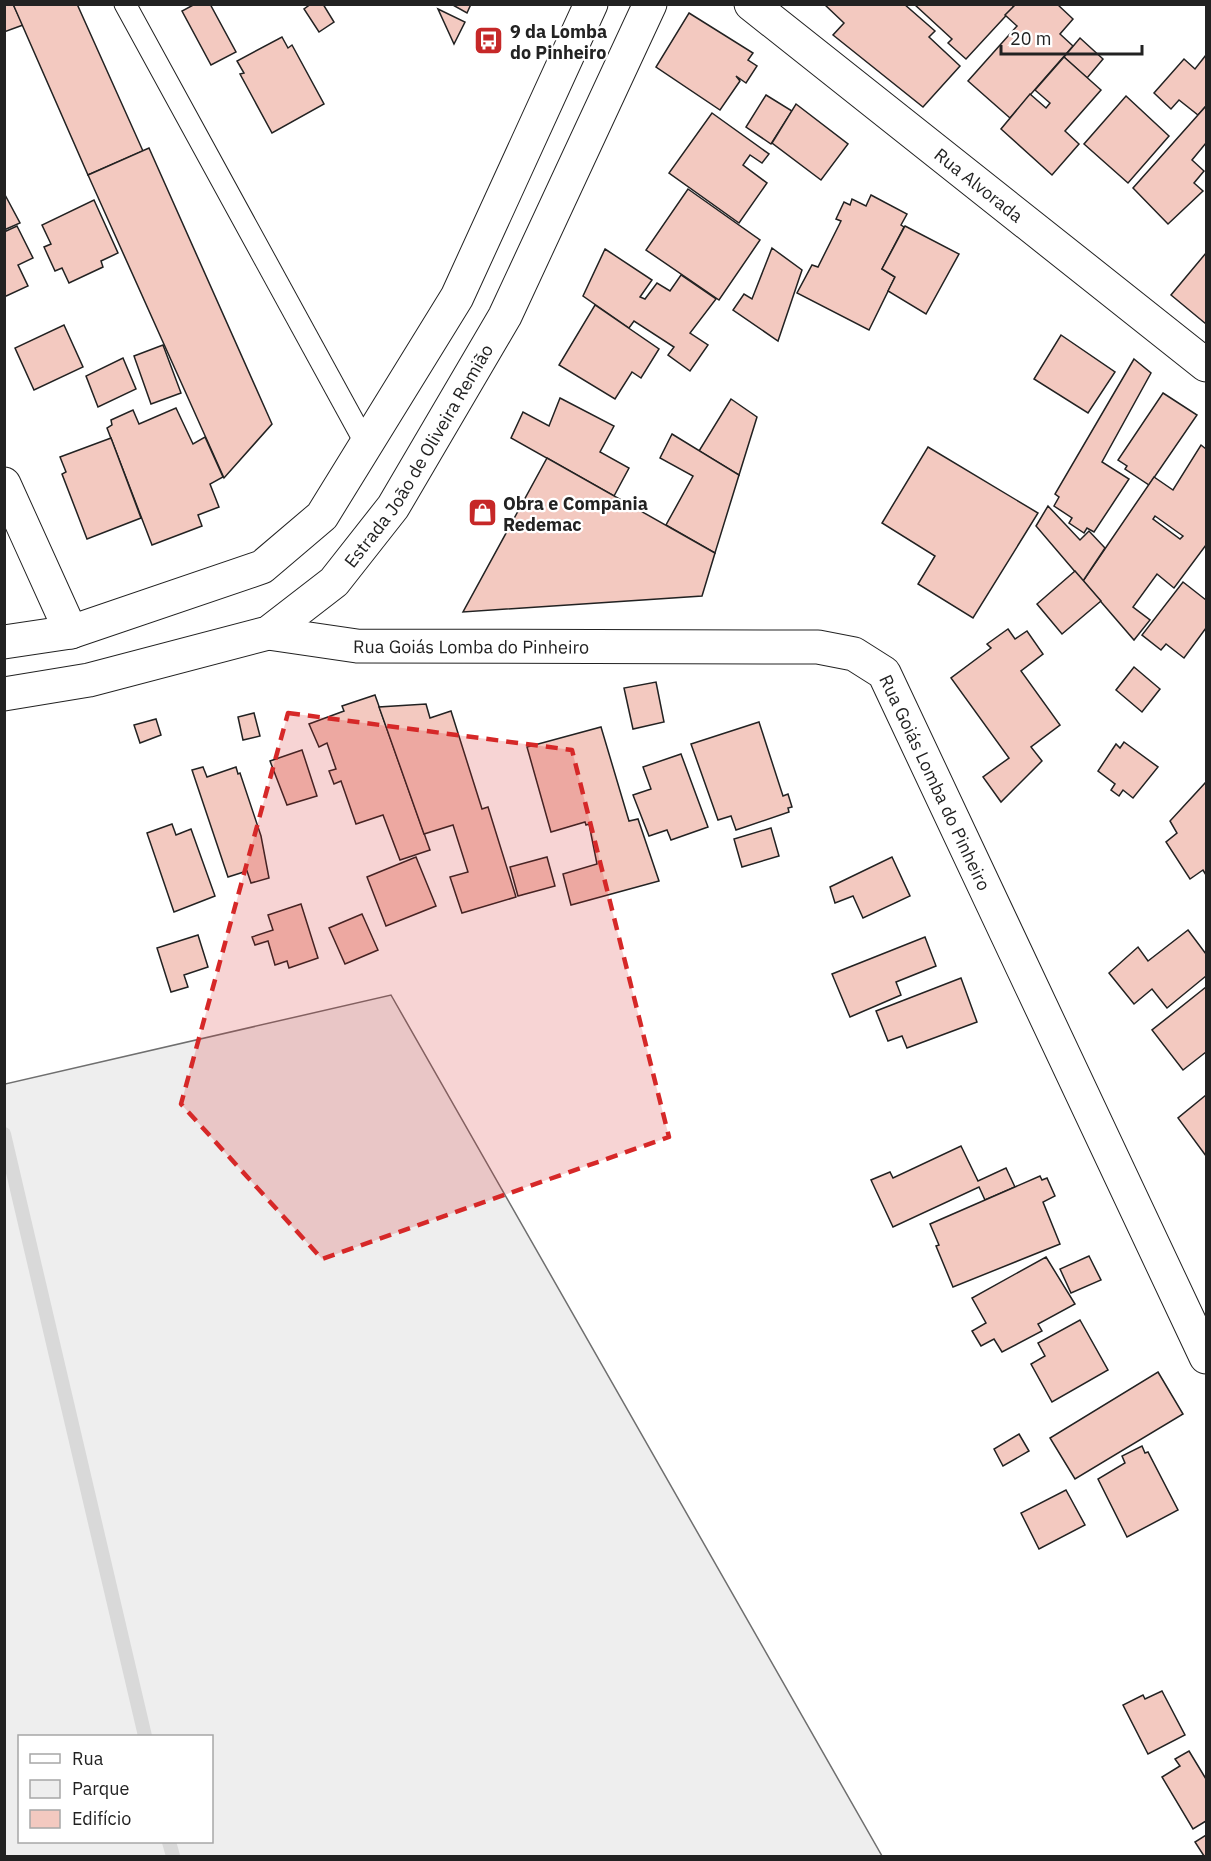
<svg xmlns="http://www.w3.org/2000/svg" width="1211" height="1861" font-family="'IBM Plex Sans',sans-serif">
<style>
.green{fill:#eee;stroke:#6f6f6f;stroke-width:1.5;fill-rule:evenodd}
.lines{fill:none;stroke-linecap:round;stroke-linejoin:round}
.stream{stroke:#d9d9d9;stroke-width:14}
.building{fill:#f3c9c0;stroke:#222;stroke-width:1.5;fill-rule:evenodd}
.lane-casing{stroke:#222;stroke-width:23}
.street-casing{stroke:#222;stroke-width:35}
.secondary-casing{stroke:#222;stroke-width:35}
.lane{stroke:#fff;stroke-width:21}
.street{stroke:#fff;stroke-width:33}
.secondary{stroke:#fff;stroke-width:33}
.marked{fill:#d62828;fill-opacity:0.2;stroke:#d62828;stroke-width:4.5;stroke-dasharray:12 8;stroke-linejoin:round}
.labels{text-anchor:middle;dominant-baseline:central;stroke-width:4.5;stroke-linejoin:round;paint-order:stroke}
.poi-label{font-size:18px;font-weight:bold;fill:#222;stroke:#fff;text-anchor:start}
.street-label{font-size:18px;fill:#222;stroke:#fff}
</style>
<rect width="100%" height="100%" fill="#fff"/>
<path class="green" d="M 391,995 L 882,1856 L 5,1856 L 5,1084 ZM 20,1736 L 212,1736 L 212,1842 L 20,1842 Z"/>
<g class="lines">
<g class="stream">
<path d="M 4,1134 L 145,1736"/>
<path d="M 169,1842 L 173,1856"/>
</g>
</g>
<g class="building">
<path d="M 4,4 L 13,4 L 23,25 L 4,32 Z"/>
<path d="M 13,4 L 77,4 L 143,151 L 88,175 Z"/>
<path d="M 195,4 L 210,4 L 236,52 L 211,65 L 182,11 Z"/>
<path d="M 311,4 L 323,4 L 334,22 L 319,32 L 304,9 Z"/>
<path d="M 451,4 L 471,4 L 467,13 Z"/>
<path d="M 824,4 L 904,4 L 935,31 L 929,37 L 960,66 L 923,107 L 833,35 L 844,23 Z"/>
<path d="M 914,4 L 1011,4 L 1014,7 L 966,59 L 948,43 L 952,39 Z"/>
<path d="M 1016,4 L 1057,4 L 1073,19 L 1060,34 L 1073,46 L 1010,118 L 968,81 L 1017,26 L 1005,15 Z"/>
<path d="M 438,9 L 465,22 L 454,44 Z"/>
<path d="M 689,13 L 753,53 L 748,60 L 757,66 L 746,83 L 736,76 L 740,81 L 720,110 L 656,67 Z"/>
<path d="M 282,37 L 288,48 L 292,45 L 324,104 L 272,133 L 240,74 L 244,73 L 237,61 Z"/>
<path d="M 1080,38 L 1103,59 L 1087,78 L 1064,57 Z"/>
<path d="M 1206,55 L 1206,106 L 1198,115 L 1179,100 L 1171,109 L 1154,93 L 1184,59 L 1195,69 Z"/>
<path d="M 1064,57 L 1101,90 L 1065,131 L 1079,144 L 1052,175 L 1001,129 L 1030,94 L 1046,108 L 1050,103 L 1035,90 Z"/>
<path d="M 766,95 L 792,111 L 771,144 L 746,127 Z"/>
<path d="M 1126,96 L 1169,136 L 1128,183 L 1084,144 Z"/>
<path d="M 796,104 L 848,144 L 821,180 L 772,143 Z"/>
<path d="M 1206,106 L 1206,143 L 1192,160 L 1204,171 L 1194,183 L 1203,191 L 1168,224 L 1133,188 Z"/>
<path d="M 712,113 L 769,154 L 762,163 L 750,155 L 743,165 L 767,183 L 739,223 L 669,173 Z"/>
<path d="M 149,148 L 272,424 L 224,478 L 88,175 Z"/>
<path d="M 688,189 L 760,240 L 719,300 L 646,250 Z"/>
<path d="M 4,193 L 20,223 L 4,230 Z"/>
<path d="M 871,195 L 907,214 L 901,225 L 904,227 L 882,269 L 895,277 L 869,330 L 797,293 L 812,265 L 818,267 L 841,221 L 836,219 L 844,202 L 850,205 L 852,199 L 866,206 Z"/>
<path d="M 94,200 L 118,253 L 101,261 L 103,267 L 69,283 L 62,268 L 55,271 L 44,247 L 51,244 L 42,225 Z"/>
<path d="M 17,226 L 33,258 L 18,265 L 28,286 L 4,297 L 4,232 Z"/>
<path d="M 905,226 L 959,254 L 926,314 L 888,291 L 895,277 L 882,269 Z"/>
<path d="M 772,248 L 802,270 L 778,341 L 733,310 L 744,294 L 752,299 Z"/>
<path d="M 605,249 L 652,280 L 640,297 L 645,299 L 657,283 L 670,291 L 681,275 L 716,299 L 690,333 L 708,345 L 690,371 L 668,355 L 674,347 L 634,321 L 629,328 L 583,296 Z"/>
<path d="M 1206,253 L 1206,324 L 1171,295 Z"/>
<path d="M 595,305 L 659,349 L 641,378 L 632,372 L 615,399 L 559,365 Z"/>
<path d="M 64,325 L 83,367 L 34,390 L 15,348 Z"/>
<path d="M 1061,335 L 1115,372 L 1088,413 L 1034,379 Z"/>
<path d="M 163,345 L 181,393 L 151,404 L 134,356 Z"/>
<path d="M 123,358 L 136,389 L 98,407 L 86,376 Z"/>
<path d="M 1134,359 L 1151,373 L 1102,462 L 1129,479 L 1094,532 L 1087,528 L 1084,533 L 1069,523 L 1072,518 L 1054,506 L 1059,497 L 1055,494 Z"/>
<path d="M 1163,393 L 1197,415 L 1149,485 L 1125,469 L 1127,466 L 1118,460 Z"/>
<path d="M 560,398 L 614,426 L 600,452 L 629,468 L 614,496 L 511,438 L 523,412 L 549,426 Z"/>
<path d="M 731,399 L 757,417 L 739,475 L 699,451 Z"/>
<path d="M 176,408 L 193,444 L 205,437 L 223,477 L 210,484 L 219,507 L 198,515 L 202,526 L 152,545 L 107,428 L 112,425 L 111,420 L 133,410 L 139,424 Z"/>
<path d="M 672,434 L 739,475 L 715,553 L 666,525 L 693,476 L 660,458 Z"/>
<path d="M 111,438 L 141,518 L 87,539 L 62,474 L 66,472 L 60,457 Z"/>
<path d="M 1201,445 L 1206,449 L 1206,545 L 1174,588 L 1157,574 L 1133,607 L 1150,620 L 1134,640 L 1083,581 L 1154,477 L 1173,490 ZM 1155,516 L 1183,536 L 1180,539 L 1153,519 Z"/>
<path d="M 928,447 L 1038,513 L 973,618 L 918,584 L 935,556 L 882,523 Z"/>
<path d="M 547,458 L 715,553 L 702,596 L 463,612 Z"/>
<path d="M 1048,506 L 1080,540 L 1089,531 L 1105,548 L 1083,581 L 1036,526 Z"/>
<path d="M 1075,571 L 1101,601 L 1062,634 L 1037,604 Z"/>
<path d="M 1183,582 L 1206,600 L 1206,628 L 1184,658 L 1166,644 L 1161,650 L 1142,635 Z"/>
<path d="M 1008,629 L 1015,639 L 1027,631 L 1043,654 L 1021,671 L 1060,725 L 1031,747 L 1042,761 L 1001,802 L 983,777 L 1009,758 L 951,678 L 991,648 L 987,644 Z"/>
<path d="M 1134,667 L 1160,689 L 1142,712 L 1116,690 Z"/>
<path d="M 656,682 L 664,722 L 633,729 L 624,688 Z"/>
<path d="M 375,695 L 430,850 L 400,860 L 383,815 L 356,824 L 341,781 L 334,784 L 329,771 L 336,769 L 327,743 L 319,747 L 309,724 L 344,711 L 342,706 Z"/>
<path d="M 426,704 L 430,718 L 451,711 L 482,809 L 488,807 L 516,897 L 462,913 L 450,877 L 468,872 L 453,825 L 424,834 L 379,707 Z"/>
<path d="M 254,713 L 260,736 L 243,740 L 238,717 Z"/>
<path d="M 156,719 L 161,735 L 140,743 L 134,725 Z"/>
<path d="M 759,722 L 783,796 L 788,794 L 792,807 L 788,808 L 789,812 L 736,830 L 731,816 L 718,820 L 691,744 Z"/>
<path d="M 601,727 L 629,821 L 638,819 L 659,881 L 571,905 L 563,874 L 597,864 L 589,824 L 586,825 L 585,822 L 551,832 L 527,747 Z"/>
<path d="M 1124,742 L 1158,767 L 1133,798 L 1123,790 L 1119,796 L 1111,790 L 1115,784 L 1098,771 L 1116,744 L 1120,748 Z"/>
<path d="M 302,750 L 317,796 L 287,805 L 270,761 Z"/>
<path d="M 681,754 L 708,827 L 671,840 L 667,830 L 649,836 L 633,795 L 651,789 L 643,767 Z"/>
<path d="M 203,767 L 207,777 L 236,767 L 238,774 L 240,773 L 261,836 L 269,878 L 251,883 L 247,871 L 228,877 L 192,770 Z"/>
<path d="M 1206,782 L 1206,875 L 1203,870 L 1190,879 L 1166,842 L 1177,833 L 1170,821 Z"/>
<path d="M 172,824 L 176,835 L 191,829 L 215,896 L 174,912 L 147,833 Z"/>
<path d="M 771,828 L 779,856 L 742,867 L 734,839 Z"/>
<path d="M 416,857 L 436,906 L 386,926 L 367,877 Z"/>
<path d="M 547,857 L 555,886 L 518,896 L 510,867 Z"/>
<path d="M 892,857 L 910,896 L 863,918 L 853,896 L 835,903 L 830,887 Z"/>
<path d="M 301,904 L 318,958 L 289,968 L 287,961 L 275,965 L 268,941 L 255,945 L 252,937 L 273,930 L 268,915 Z"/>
<path d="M 362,914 L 378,950 L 345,964 L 329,928 Z"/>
<path d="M 1188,930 L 1206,954 L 1206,976 L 1167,1008 L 1152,989 L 1134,1004 L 1109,973 L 1138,947 L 1148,961 Z"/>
<path d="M 198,935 L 208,967 L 184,975 L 188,987 L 171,992 L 157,948 Z"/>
<path d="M 925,937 L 936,966 L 896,982 L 901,995 L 850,1017 L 832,974 Z"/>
<path d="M 961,978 L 977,1022 L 907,1048 L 902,1036 L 888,1041 L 876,1011 Z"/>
<path d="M 1206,987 L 1206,1052 L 1183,1070 L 1152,1030 Z"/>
<path d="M 1206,1095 L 1206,1156 L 1178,1118 Z"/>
<path d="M 961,1146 L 978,1181 L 1006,1168 L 1015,1187 L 985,1200 L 979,1187 L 893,1227 L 871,1180 L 890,1172 L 893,1178 Z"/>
<path d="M 1040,1176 L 1042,1180 L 1047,1178 L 1055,1196 L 1043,1202 L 1060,1244 L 953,1287 L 936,1246 L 939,1245 L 930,1224 Z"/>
<path d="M 1089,1256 L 1101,1280 L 1071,1293 L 1060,1269 Z"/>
<path d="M 1046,1257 L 1075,1304 L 1038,1324 L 1042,1331 L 1002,1352 L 994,1339 L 981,1346 L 972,1331 L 986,1323 L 972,1298 Z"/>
<path d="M 1080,1320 L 1108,1370 L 1052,1402 L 1031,1364 L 1045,1356 L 1038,1343 Z"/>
<path d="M 1158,1372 L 1183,1414 L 1075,1479 L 1050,1438 Z"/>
<path d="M 1019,1434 L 1029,1451 L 1003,1466 L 994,1449 Z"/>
<path d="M 1142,1446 L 1145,1453 L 1148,1452 L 1178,1510 L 1127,1537 L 1098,1479 L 1125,1463 L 1122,1456 Z"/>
<path d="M 1066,1490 L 1085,1525 L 1039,1549 L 1021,1513 Z"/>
<path d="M 1162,1691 L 1185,1735 L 1148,1754 L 1123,1705 L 1143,1695 L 1145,1699 Z"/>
<path d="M 1189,1751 L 1206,1779 L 1206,1821 L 1193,1829 L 1162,1777 L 1180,1766 L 1175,1759 Z"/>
<path d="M 1206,1835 L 1206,1856 L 1204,1856 L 1195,1842 Z"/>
</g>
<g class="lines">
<defs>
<path id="lane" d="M 125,4 L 367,446"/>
<g id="street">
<path id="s1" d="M 751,4 L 1206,365"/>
<path d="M 4,484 L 71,632"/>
<path id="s2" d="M 268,633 L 357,646 L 818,647 L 854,654 L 884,673 L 1206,1357"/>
</g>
<g id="secondary">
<path d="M 4,642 L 71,632 L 262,567 L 322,516 L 457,297 L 591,4"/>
<path id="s3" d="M 4,694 L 89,680 L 268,633 L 334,582 L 393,507 L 505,316 L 650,4"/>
</g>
</defs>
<use href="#lane" class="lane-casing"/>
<use href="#street" class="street-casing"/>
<use href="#secondary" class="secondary-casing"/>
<use href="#lane" class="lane"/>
<use href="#street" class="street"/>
<use href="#secondary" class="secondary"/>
</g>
<path class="marked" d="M 288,713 L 572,750 L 669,1137 L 322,1259 L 181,1104 Z"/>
<defs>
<symbol id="bus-square" viewBox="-11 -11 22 22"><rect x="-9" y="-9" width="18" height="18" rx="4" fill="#c62828" stroke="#fff"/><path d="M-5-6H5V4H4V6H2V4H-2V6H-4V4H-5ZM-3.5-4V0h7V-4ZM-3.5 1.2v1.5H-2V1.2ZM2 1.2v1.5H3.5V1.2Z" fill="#fff"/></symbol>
<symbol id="shop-square" viewBox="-11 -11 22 22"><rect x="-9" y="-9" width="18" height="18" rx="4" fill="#c62828" stroke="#fff"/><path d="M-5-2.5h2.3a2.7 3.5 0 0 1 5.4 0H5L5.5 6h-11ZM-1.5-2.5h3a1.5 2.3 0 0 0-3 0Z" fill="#fff"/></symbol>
</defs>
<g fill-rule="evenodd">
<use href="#bus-square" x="472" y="24" width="33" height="33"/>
<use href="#shop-square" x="466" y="496" width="33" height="33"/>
</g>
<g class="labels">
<g class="poi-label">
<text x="510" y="31">9 da Lomba<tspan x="510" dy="21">do Pinheiro</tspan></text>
<text x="503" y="503">Obra e Compania<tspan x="503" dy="21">Redemac</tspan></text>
</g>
<g class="street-label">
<text stroke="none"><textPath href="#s1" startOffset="291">Rua Alvorada</textPath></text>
<text stroke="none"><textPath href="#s3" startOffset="507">Estrada João de Oliveira Remião</textPath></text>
<text stroke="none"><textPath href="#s2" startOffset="204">Rua Goiás Lomba do Pinheiro</textPath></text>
<text stroke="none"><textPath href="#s2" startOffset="744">Rua Goiás Lomba do Pinheiro</textPath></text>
</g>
</g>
<rect width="1211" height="1861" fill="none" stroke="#222222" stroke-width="12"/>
<rect x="18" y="1735" width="195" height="108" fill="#ffffff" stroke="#a7a7a7" stroke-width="1.5"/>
<rect x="30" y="1754" width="30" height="9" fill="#ffffff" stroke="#a7a7a7" stroke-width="1.5"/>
<text x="72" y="1765" font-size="18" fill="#222222">Rua</text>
<rect x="30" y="1780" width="30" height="18" fill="#eeeeee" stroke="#a7a7a7" stroke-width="1.5"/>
<text x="72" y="1795" font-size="18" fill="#222222">Parque</text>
<rect x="30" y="1810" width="30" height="18" fill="#f3c9c0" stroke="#a7a7a7" stroke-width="1.5"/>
<text x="72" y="1825" font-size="18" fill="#222222">Edifício</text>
<path d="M1001 45v9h141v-9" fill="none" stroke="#222222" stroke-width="3"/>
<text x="1010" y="45" font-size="18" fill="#222222" stroke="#ffffff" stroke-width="4.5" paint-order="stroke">20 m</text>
</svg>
